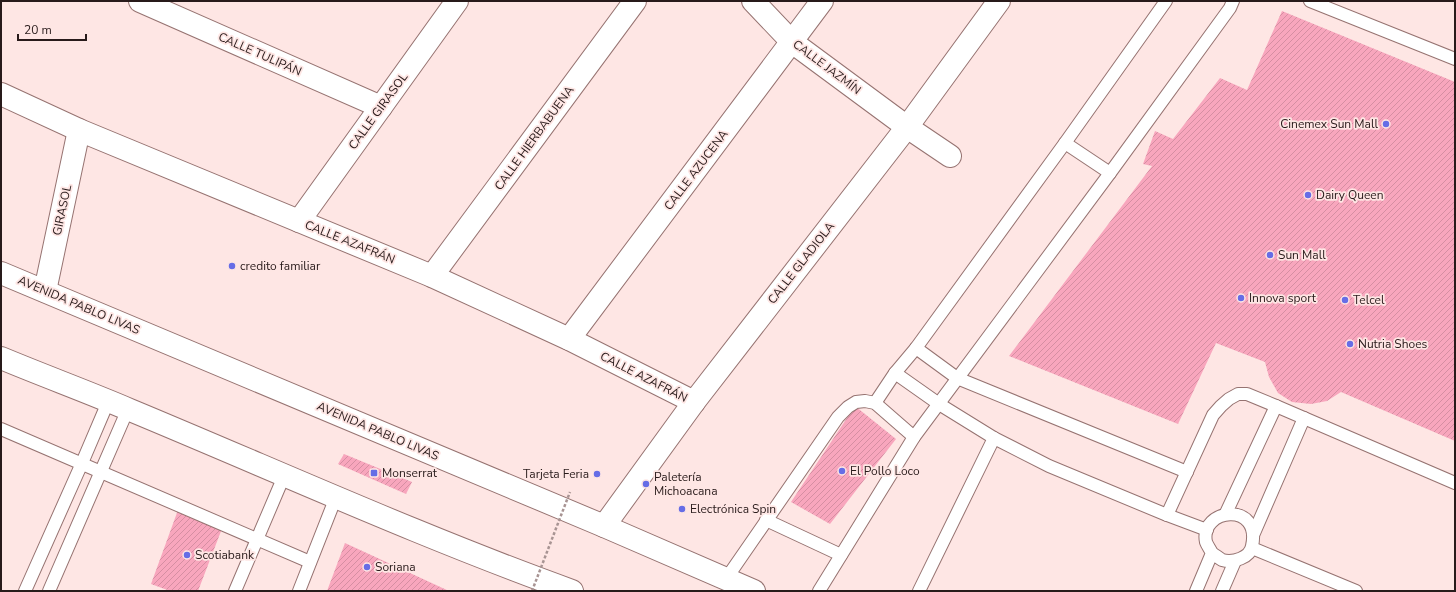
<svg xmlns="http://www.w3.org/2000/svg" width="1456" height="592" font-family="'Nunito Sans',sans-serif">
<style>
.building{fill:url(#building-hatch)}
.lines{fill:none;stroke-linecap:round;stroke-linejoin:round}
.lane-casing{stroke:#967371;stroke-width:14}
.street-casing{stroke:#967371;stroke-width:24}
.secondary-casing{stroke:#967371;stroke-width:24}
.lane{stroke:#fff;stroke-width:12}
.street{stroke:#fff;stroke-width:22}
.secondary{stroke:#fff;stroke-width:22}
.path-bridge{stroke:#a89493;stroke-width:2.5;stroke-dasharray:3 2;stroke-linecap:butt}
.poi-dot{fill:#666de6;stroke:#fee6e4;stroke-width:1.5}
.labels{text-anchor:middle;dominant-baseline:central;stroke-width:3.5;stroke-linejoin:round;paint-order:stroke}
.street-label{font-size:12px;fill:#281a1a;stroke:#fee6e4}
.poi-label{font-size:12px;fill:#281a1a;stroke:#fee6e4;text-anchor:start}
</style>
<defs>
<pattern id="building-hatch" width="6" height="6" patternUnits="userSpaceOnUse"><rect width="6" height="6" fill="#f8a6bd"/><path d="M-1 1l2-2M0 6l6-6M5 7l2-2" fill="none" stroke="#d58ea2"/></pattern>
</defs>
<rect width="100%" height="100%" fill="#fee6e4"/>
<g class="building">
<path d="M 1282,11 L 1455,82 L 1455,441 L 1341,392 L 1327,401 L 1311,404 L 1292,402 L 1278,393 L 1269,377 L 1265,362 L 1216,343 L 1178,424 L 1009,356 L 1152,166 L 1143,164 L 1155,131 L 1173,139 L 1220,78 L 1247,90 Z"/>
<path d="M 855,406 L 896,439 L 830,524 L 791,502 Z"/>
<path d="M 344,454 L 412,482 L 406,494 L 338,464 Z"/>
<path d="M 178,510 L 223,526 L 198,591 L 170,591 L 151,584 Z"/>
<path d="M 345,543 L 449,591 L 327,591 Z"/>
</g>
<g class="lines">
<defs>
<g id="lane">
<path d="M 1310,1 L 1455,59"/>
<path d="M 1065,143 L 1110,173"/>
<path d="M 916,348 L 957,378 L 1187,472"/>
<path d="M 895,373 L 939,404 L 994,438 L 1049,466 L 1167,515 L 1207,530"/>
<path d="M 875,403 L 895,373 L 916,348 L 1065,143 L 1166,1"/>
<path d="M 1,429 L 310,562"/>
<path d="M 1226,513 L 1276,406"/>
<path d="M 1167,515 L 1213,415 L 1221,406 L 1229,399 L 1238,394 L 1247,394 L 1276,406 L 1455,483"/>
<path d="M 766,520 L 841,555"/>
<path d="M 1254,533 L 1304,418"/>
<path d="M 1252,548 L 1356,591"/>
<path d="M 726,579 L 838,417 L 848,407 L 856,402 L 865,401 L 875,403 L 914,437"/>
<path d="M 25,591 L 82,463 L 108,402"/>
<path d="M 49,591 L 128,409"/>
<path d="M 235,591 L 284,476"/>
<path d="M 299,591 L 336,497"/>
<path d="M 819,591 L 914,437 L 1110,173 L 1230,8 L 1233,1"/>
<path d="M 919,591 L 994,438"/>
<path d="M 1196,591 L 1212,553 C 1210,549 1207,545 1206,542 C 1199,508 1262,501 1252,546 C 1250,558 1233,563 1222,560 C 1219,558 1215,555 1212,553"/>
<path d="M 1222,591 L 1235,561"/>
</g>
<g id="street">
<path d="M 140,1 L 381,107"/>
<path d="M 753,1 L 792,42 L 907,127 L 950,156"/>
<path d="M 1,94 L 79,130 L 432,276 L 569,339 L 694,402"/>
<path d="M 299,221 L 457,1"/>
<path d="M 432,276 L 635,1"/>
<path d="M 45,291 L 79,130"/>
<path d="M 569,339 L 822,1"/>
<path d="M 604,526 L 694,402 L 907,127 L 999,1"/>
</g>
<g id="secondary">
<path d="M 1,273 L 604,526 L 754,591"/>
<path d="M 1,358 C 44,376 88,392 130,410 C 277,471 422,537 572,591"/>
</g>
</defs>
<use href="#lane" class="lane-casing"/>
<use href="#street" class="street-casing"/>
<use href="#secondary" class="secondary-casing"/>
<use href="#lane" class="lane"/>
<use href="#street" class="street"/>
<use href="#secondary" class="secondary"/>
<path class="path-bridge" d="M 532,591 L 570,492"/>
</g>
<g class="poi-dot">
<circle cx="1386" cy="124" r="4"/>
<circle cx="1308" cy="195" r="4"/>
<circle cx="1270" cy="255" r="4"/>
<circle cx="232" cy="266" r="4"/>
<circle cx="1241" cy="298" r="4"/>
<circle cx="1345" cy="300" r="4"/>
<circle cx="1350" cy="344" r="4"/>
<circle cx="842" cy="471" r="4"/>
<rect x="370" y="469" width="8" height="8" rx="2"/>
<circle cx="597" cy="474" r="4"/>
<circle cx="646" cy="484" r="4"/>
<circle cx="682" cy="509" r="4"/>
<circle cx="187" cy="555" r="4"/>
<circle cx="367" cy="567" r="4"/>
</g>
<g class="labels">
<g class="street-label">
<text transform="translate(260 54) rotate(24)">CALLE TULIPÁN</text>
<text transform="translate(827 67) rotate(37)">CALLE JAZMÍN</text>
<text transform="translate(378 111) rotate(-54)">CALLE GIRASOL</text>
<text transform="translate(534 138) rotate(-54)">CALLE HIERBABUENA</text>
<text transform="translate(696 170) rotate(-53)">CALLE AZUCENA</text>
<text transform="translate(62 210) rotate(-78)">GIRASOL</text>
<text transform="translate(350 242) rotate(22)">CALLE AZAFRÁN</text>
<text transform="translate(801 263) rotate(-52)">CALLE GLADIOLA</text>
<text transform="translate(79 305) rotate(23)">AVENIDA PABLO LIVAS</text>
<text transform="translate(644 377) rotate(27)">CALLE AZAFRÁN</text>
<text transform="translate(378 431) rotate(23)">AVENIDA PABLO LIVAS</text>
</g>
<g class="poi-label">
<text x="1378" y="124" text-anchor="end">Cinemex Sun Mall</text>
<text x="1316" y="195">Dairy Queen</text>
<text x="1278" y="255">Sun Mall</text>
<text x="240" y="266">credito familiar</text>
<text x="1249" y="298">Innova sport</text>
<text x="1353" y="300">Telcel</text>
<text x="1358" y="344">Nutria Shoes</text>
<text x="850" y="471">El Pollo Loco</text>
<text x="382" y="473">Monserrat</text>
<text x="589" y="474" text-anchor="end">Tarjeta Feria</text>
<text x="654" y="477">Paletería<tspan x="654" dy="14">Michoacana</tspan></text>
<text x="690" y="509">Electrónica Spin</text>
<text x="195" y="555">Scotiabank</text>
<text x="375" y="567">Soriana</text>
</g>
</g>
<rect width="1456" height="592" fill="none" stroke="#281a1a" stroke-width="4"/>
<path d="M18 34v6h68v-6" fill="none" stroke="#281a1a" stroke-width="2"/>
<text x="24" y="34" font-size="12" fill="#281a1a" stroke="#fee6e4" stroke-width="3" paint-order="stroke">20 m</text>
</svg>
